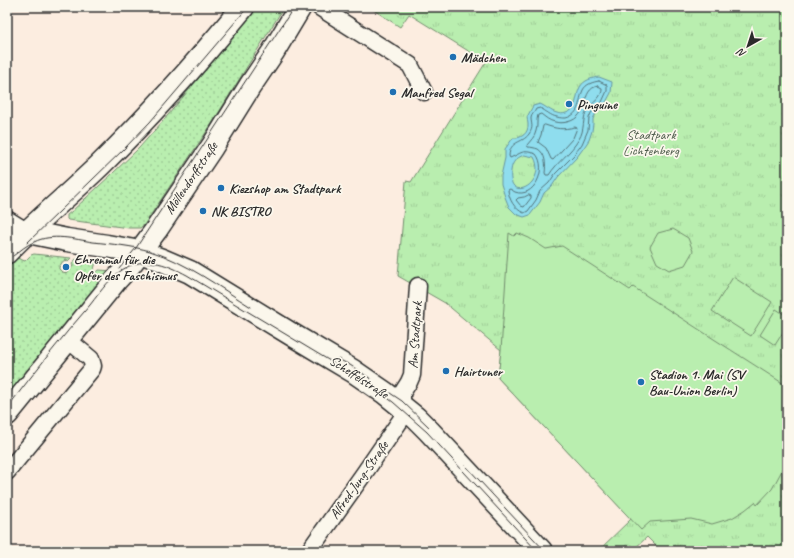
<svg xmlns="http://www.w3.org/2000/svg" width="794" height="558" font-family="Caveat,sans-serif">
<style>
.grass{fill:url(#grass-dots);stroke:#728c6d}
.park{fill:url(#park-tufts);stroke:#728c6d}
.garden{fill:#b9eeaf;stroke:#728c6d}
.water{fill:#8fddee;stroke:#6796a0;fill-rule:evenodd}
.lines{fill:none;stroke-linecap:round;stroke-linejoin:round}
.shore{stroke:#537279;stroke-width:1}
.street-casing{stroke:#2b2b2b;stroke-width:19}
.secondary-casing{stroke:#2b2b2b;stroke-width:25}
.street{stroke:#fbf7ec;stroke-width:16}
.secondary{stroke:#fbf7ec;stroke-width:22}
.tram{stroke:#2b2b2b;stroke-width:1}
.poi-dot{fill:#1f6fb2;stroke:#fbf7ec;stroke-width:1.5}
.labels{text-anchor:middle;dominant-baseline:central;stroke-width:3.5;stroke-linejoin:round;paint-order:stroke}
.poi-label{font-size:14px;font-weight:bold;fill:#2b2b2b;stroke:#fbf7ec;text-anchor:start}
.park-label{font-size:14px;fill:#4e5c4c;stroke:#fbf7ec}
.street-label{font-size:14px;fill:#2b2b2b;stroke:#fbf7ec}
</style>
<defs>
<pattern id="grass-dots" width="8" height="8" patternUnits="userSpaceOnUse"><rect width="8" height="8" fill="#b9eeaf"/><path d="M2 2h.1M6 6h.1" fill="none" stroke="#9fcc97" stroke-width="1.8" stroke-linecap="round"/></pattern>
<pattern id="park-tufts" width="24" height="20" patternUnits="userSpaceOnUse"><rect width="24" height="20" fill="#b9eeaf"/><path d="M3 7l-1-3M5 7V3M7 7l1-3M15 17l-1-3M17 17v-4M19 17l1-3" fill="none" stroke="#9fcc97"/></pattern>
</defs>
<rect width="100%" height="100%" fill="#fcede0"/>
<filter id="ink" filterUnits="userSpaceOnUse"><feTurbulence type="fractalNoise" baseFrequency=".025" numOctaves="2"/><feDisplacementMap in="SourceGraphic" scale="8" xChannelSelector="R" yChannelSelector="G"/><feConvolveMatrix kernelMatrix="1 2 1 2 8 2 1 2 1" color-interpolation-filters="sRGB"/></filter>
<g filter="url(#ink)">
<g class="grass">
<path d="M 258,7 L 284,7 L 211,125 L 144,225 L 140,228 L 129,228 L 68,220 L 67,219 L 67,215 L 72,211 L 112,174 L 139,148 L 163,121 Z"/>
<path d="M 34,254 L 71,258 L 68,261 C 63,259 62,263 59,267 L 59,269 L 62,272 L 67,273 L 73,266 L 72,264 L 76,259 L 96,262 L 94,269 L 97,272 L 99,270 L 113,271 L 7,402 L 7,268 L 17,258 L 25,261 L 31,255 Z"/>
</g>
<path class="park" d="M 369,7 L 787,7 L 787,551 L 661,551 L 647,537 L 632,551 L 598,551 L 631,519 L 498,378 L 501,350 L 445,303 L 398,276 L 406,181 L 411,182 L 486,62 L 409,14 L 400,27 Z"/>
<g class="garden">
<path d="M 673,229 L 688,238 L 693,251 L 685,265 L 669,270 L 657,263 L 650,247 L 658,233 Z"/>
<path d="M 509,233 L 514,236 L 517,233 L 529,238 L 546,249 L 562,246 L 630,290 L 633,287 L 787,386 L 787,392 L 784,396 L 787,404 L 787,461 L 772,489 L 757,505 L 755,502 L 745,510 L 732,518 L 712,524 L 691,519 L 650,522 L 641,530 L 498,378 L 501,350 Z"/>
<path d="M 733,277 L 772,302 L 751,336 L 712,311 Z"/>
<path d="M 776,309 L 787,316 L 787,326 L 775,345 L 760,335 Z"/>
</g>
<path class="water" d="M 599,77 L 612,82 L 611,93 L 605,104 L 595,115 L 593,119 L 593,124 L 592,131 L 589,140 L 585,146 L 577,157 L 558,177 L 552,186 L 544,193 L 540,202 L 530,215 L 524,217 L 516,214 L 509,207 L 505,197 L 501,184 L 501,176 L 505,158 L 505,149 L 513,138 C 521,139 529,133 528,124 C 528,122 527,119 527,117 L 533,106 L 540,104 C 545,106 552,112 557,113 C 560,114 563,114 566,113 C 578,110 575,96 580,87 C 584,80 592,78 599,77 ZM 524,155 L 534,157 C 548,184 507,205 511,171 C 512,162 516,158 524,155 Z"/>
<g class="lines">
<g class="shore">
<path d="M 599,81 L 607,85 L 607,91 L 602,102 L 591,113 L 589,118 L 588,130 L 582,144 L 574,155 L 555,174 L 549,183 L 540,191 L 536,200 L 528,211 L 524,213 C 514,209 509,199 508,190 L 510,189 C 512,190 513,191 515,192 C 534,199 548,169 536,154 C 522,149 522,153 510,158 L 509,156 C 510,140 522,144 529,134 C 534,127 531,124 531,118 C 531,115 535,112 536,109 L 540,108 C 546,111 551,116 557,117 C 560,118 563,118 566,118 C 581,114 578,101 583,90 C 586,84 593,82 599,81 Z"/>
<path d="M 598,86 L 602,88 C 603,97 592,103 587,110 C 582,119 585,130 579,139 C 571,153 557,162 549,175 L 546,175 L 545,173 C 546,165 546,154 538,149 C 535,148 531,147 528,147 L 527,145 C 530,141 535,137 536,131 C 538,126 536,120 538,115 L 541,114 C 545,117 549,121 555,122 C 559,123 563,123 567,122 C 591,117 579,89 598,86 Z"/>
<path d="M 545,125 C 557,129 562,130 575,127 L 577,128 L 573,138 L 553,160 L 551,159 L 546,148 L 538,142 L 541,135 L 543,126 Z"/>
<path d="M 529,195 L 531,196 L 531,198 L 524,207 L 521,206 L 516,200 L 518,198 L 524,197 Z"/>
</g>
<defs>
<g id="street">
<path d="M 319,7 L 410,65 L 424,92"/>
<path d="M 7,219 L 28,232"/>
<path d="M 7,472 L 92,369 L 93,366 L 91,359 L 67,339"/>
<path d="M 309,551 L 365,472 L 402,418 L 402,393 L 409,382 L 412,375 L 418,286"/>
</g>
<g id="secondary">
<path d="M 28,232 L 67,240 L 107,246 L 140,252 L 162,260 L 190,272 L 291,334 L 353,371 L 385,393 L 416,418 L 429,431 L 541,551"/>
<path d="M 7,252 C 37,221 70,194 100,165 C 151,115 198,62 243,7"/>
<path d="M 7,414 L 116,280 L 129,266 L 156,230 L 212,147 L 250,86 L 273,52 L 300,7"/>
</g>
</defs>
<use href="#street" class="street-casing"/>
<use href="#secondary" class="secondary-casing"/>
<use href="#street" class="street"/>
<use href="#secondary" class="secondary"/>
<g class="tram">
<path d="M 27,243 L 124,149 L 150,122 L 248,7"/>
<path d="M 13,256 C 20,251 26,245 34,242 C 52,233 74,239 93,242 C 112,244 132,246 150,251 C 186,262 219,287 251,307"/>
<path d="M 119,269 L 136,248 L 294,7"/>
<path d="M 338,359 L 350,365 L 371,379"/>
<path d="M 390,393 L 402,401 L 429,427"/>
<path d="M 7,408 C 34,373 61,338 90,305 C 101,291 112,274 129,266 C 150,257 168,265 187,275 L 370,385 L 393,402 L 427,432 L 537,551"/>
<path d="M 466,466 L 545,551"/>
</g>
</g>
</g>
<g class="poi-dot">
<circle cx="453" cy="57" r="4"/>
<circle cx="393" cy="92" r="4"/>
<circle cx="569" cy="104" r="4"/>
<circle cx="221" cy="188" r="4"/>
<circle cx="203" cy="211" r="4"/>
<circle cx="66" cy="267" r="4"/>
<circle cx="446" cy="371" r="4"/>
<circle cx="641" cy="382" r="4"/>
</g>
<g class="labels">
<g class="poi-label">
<text x="461" y="57">Mädchen</text>
<text x="401" y="92">Manfred Segal</text>
<text x="577" y="104">Pinguine</text>
<text x="229" y="188">Kiezshop am Stadtpark</text>
<text x="211" y="211">NK BISTRO</text>
<text x="74" y="259">Ehrenmal für die<tspan x="74" dy="16">Opfer des Faschismus</tspan></text>
<text x="454" y="371">Hairtuner</text>
<text x="649" y="374">Stadion 1. Mai (SV<tspan x="649" dy="16">Bau-Union Berlin)</tspan></text>
</g>
<g class="park-label">
<text x="651" y="134">Stadtpark<tspan x="651" dy="16">Lichtenberg</tspan></text>
</g>
<g class="street-label">
<text transform="translate(191 178) rotate(-56)">Möllendorffstraße</text>
<text transform="translate(415 335) rotate(-86)">Am Stadtpark</text>
<text transform="translate(359 377) rotate(33)">Scheffelstraße</text>
<text transform="translate(359 480) rotate(-55)">Alfred-Jung-Straße</text>
</g>
</g>
<rect width="794" height="558" fill="none" stroke="#fbf7ec" stroke-width="24"/>
<rect x="12" y="12" width="770" height="534" fill="none" stroke="#2b2b2b" stroke-width="1.5" filter="url(#ink)"/>
<g transform="translate(748 46) rotate(219)" stroke="#fbf7ec" stroke-width="3" paint-order="stroke">
<path d="M0-3L7 15L0 10L-7 15Z" fill="#2b2b2b"/>
<text y="-6" font-size="11" font-weight="bold" text-anchor="middle" fill="#2b2b2b">N</text>
</g>
</svg>
